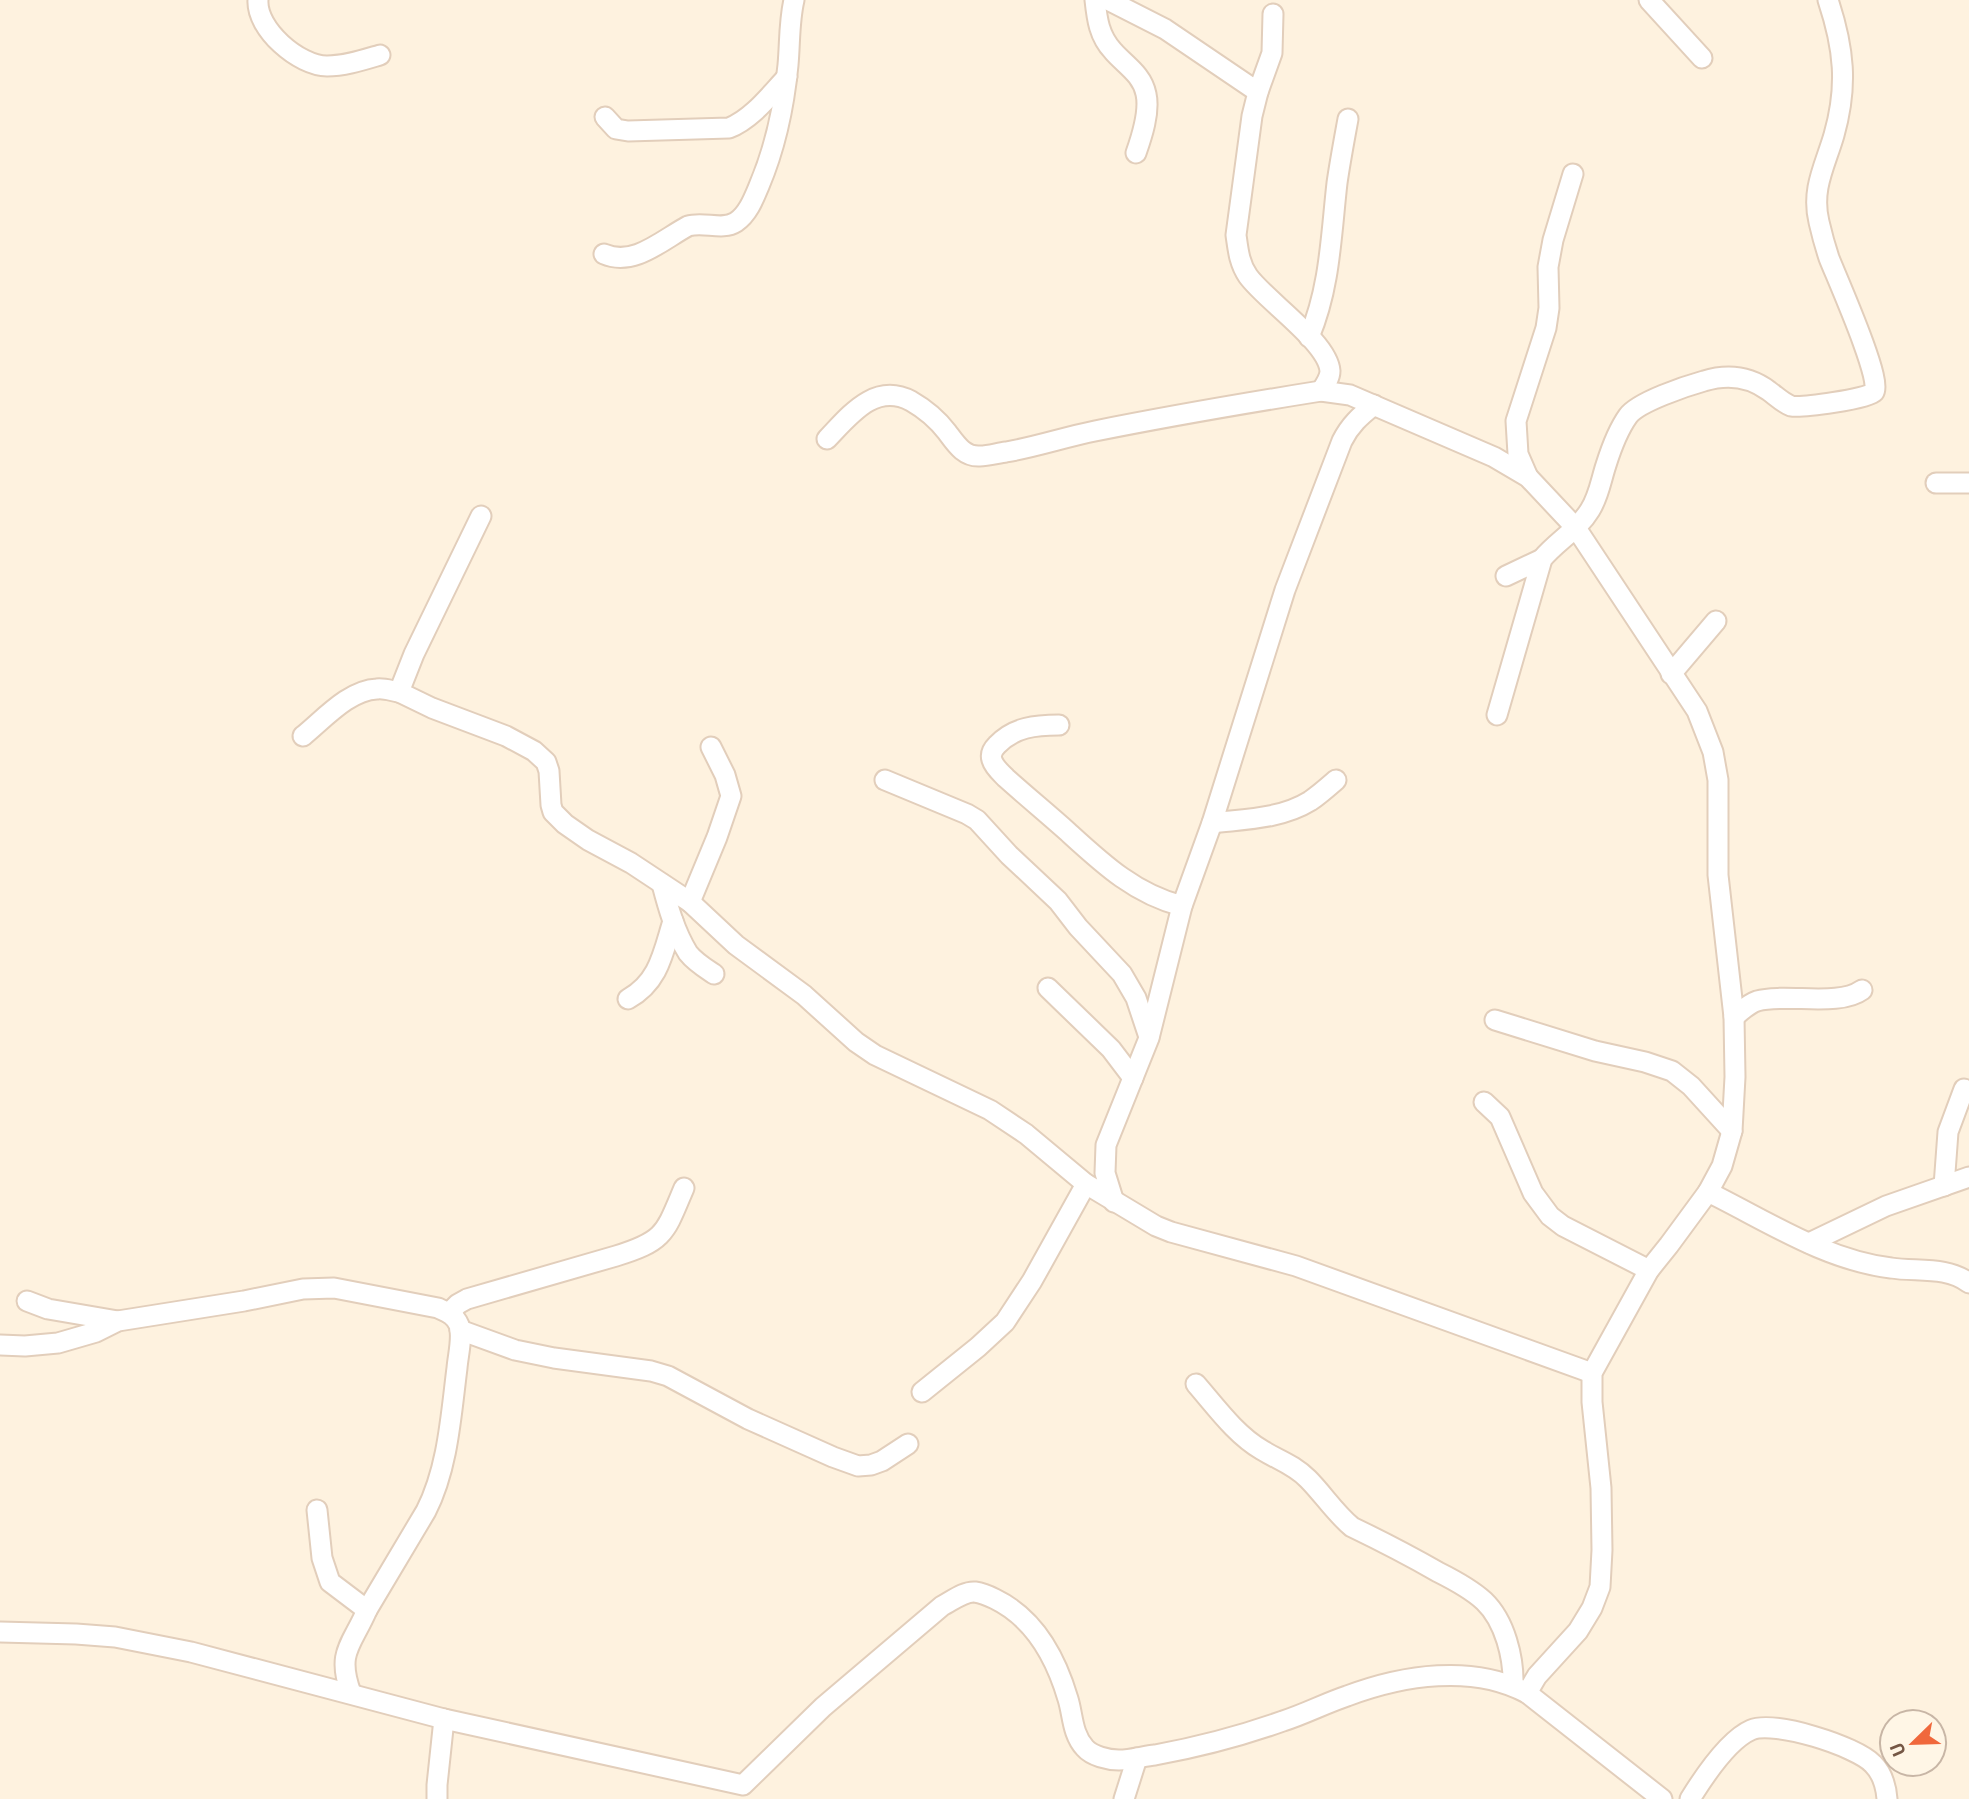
<svg xmlns="http://www.w3.org/2000/svg" width="1969" height="1799" font-family="Barlow,sans-serif">
<style>
.lines{fill:none;stroke-linecap:round;stroke-linejoin:round}
.minor-casing{stroke:#e2cebb;stroke-width:23}
.minor{stroke:#fff;stroke-width:19}
</style>
<rect width="100%" height="100%" fill="#fef2df"/>
<g class="lines">
<defs>
<g id="minor">
<path d="M 258,0 C 256,29 299,66 327,66 C 345,66 363,60 380,55"/>
<path d="M 1095,0 C 1097,19 1099,36 1113,51 C 1125,65 1142,74 1146,94 C 1150,112 1142,136 1136,153"/>
<path d="M 1108,0 L 1165,29 L 1258,92 L 1252,116 L 1236,235 C 1238,249 1239,263 1248,276 C 1265,300 1328,342 1330,371 C 1330,378 1325,385 1321,391"/>
<path d="M 1649,0 L 1702,58"/>
<path d="M 1258,92 L 1272,53 L 1273,14"/>
<path d="M 605,117 L 616,129 L 628,131 L 729,128 C 752,119 770,95 787,77"/>
<path d="M 604,254 C 634,267 662,240 688,226 C 704,221 722,231 736,222 C 748,214 754,198 759,186 C 776,146 784,107 788,65 C 790,43 789,21 794,0"/>
<path d="M 1309,337 C 1330,288 1331,236 1337,183 C 1340,162 1344,141 1348,119"/>
<path d="M 827,439 C 850,415 875,382 911,401 C 925,409 937,419 947,432 C 956,444 964,457 980,456 C 988,456 998,453 1006,452 C 1036,447 1065,437 1095,431 C 1170,416 1246,403 1321,391 L 1350,395 L 1494,457 L 1528,477 L 1576,528 L 1697,711 L 1713,752 L 1718,780 L 1718,875 L 1734,1017 L 1735,1077 L 1732,1131 L 1722,1166 L 1708,1192"/>
<path d="M 1528,477 L 1518,454 L 1516,421 L 1546,328 L 1549,308 L 1548,267 L 1553,240 L 1573,174"/>
<path d="M 1936,483 L 1969,483"/>
<path d="M 481,516 L 414,654 L 399,692 L 432,708 L 506,736 L 534,751 L 546,762 L 549,771 L 551,805 L 553,812 L 565,824 L 588,840 L 631,863 L 690,902 L 736,945 L 804,995 L 856,1042 L 875,1055 L 990,1110 L 1026,1134 L 1086,1184 L 1156,1226 L 1171,1232 L 1296,1266 L 1592,1373"/>
<path d="M 1506,576 L 1542,559"/>
<path d="M 1671,674 L 1716,621"/>
<path d="M 1497,715 L 1542,559 C 1557,541 1578,530 1590,510 C 1599,496 1601,480 1606,465 C 1611,449 1618,430 1628,416 C 1638,402 1686,386 1704,381 C 1727,374 1749,376 1769,391 C 1776,396 1783,403 1791,406 C 1801,408 1868,399 1874,392 C 1883,381 1836,276 1829,258 C 1825,246 1822,235 1819,222 C 1811,189 1825,166 1834,135 C 1848,86 1844,48 1828,0"/>
<path d="M 1059,725 C 1036,725 1014,727 997,745 C 993,749 990,754 992,760 C 994,767 1001,773 1006,778 C 1026,796 1048,814 1068,832 C 1103,864 1135,894 1182,906"/>
<path d="M 303,736 C 324,719 349,690 377,689 C 384,688 392,691 399,692"/>
<path d="M 885,780 L 967,814 L 977,820 L 1009,855 L 1058,901 L 1078,927 L 1122,974 L 1136,998 L 1149,1037"/>
<path d="M 1212,823 C 1244,819 1281,819 1310,801 C 1319,795 1328,787 1336,780"/>
<path d="M 662,884 C 668,907 675,932 688,953 C 695,962 705,968 714,974"/>
<path d="M 690,902 L 717,837 L 731,796 L 725,775 L 711,747"/>
<path d="M 1048,988 L 1111,1049 L 1133,1078"/>
<path d="M 628,999 C 659,982 663,953 673,921"/>
<path d="M 1734,1017 C 1741,1011 1748,1004 1757,1001 C 1786,993 1839,1007 1862,990"/>
<path d="M 1495,1020 L 1595,1051 L 1645,1062 L 1672,1071 L 1691,1086 L 1732,1131"/>
<path d="M 1484,1102 L 1500,1117 L 1533,1193 L 1550,1216 L 1563,1226 L 1649,1270"/>
<path d="M 1944,1186 L 1948,1132 L 1964,1089"/>
<path d="M 1114,1202 L 1105,1173 L 1106,1145 L 1149,1038 L 1182,906 L 1212,823 L 1285,590 L 1342,441 C 1350,425 1360,416 1374,405"/>
<path d="M 1809,1243 L 1886,1206 L 1969,1177"/>
<path d="M 27,1301 L 48,1309 L 118,1321"/>
<path d="M 449,1313 L 458,1304 L 467,1299 L 616,1256 C 665,1241 665,1233 684,1188"/>
<path d="M 460,1330 L 515,1350 L 554,1358 L 651,1371 L 668,1376 L 748,1419 L 833,1457 L 858,1466 L 871,1465 L 882,1461 L 908,1444"/>
<path d="M 0,1345 L 25,1346 L 58,1343 L 96,1332 L 118,1321 L 244,1301 L 303,1289 L 334,1288 L 438,1308 C 447,1312 455,1315 459,1325 C 463,1337 458,1355 457,1368 C 451,1415 448,1468 426,1511 L 367,1610"/>
<path d="M 1196,1384 C 1216,1407 1236,1435 1262,1450 C 1278,1460 1293,1464 1308,1479 C 1323,1494 1335,1513 1352,1527 C 1381,1541 1410,1556 1438,1572 C 1454,1580 1471,1589 1484,1601 C 1505,1621 1514,1658 1513,1686"/>
<path d="M 922,1392 L 978,1347 L 1005,1322 L 1032,1281 L 1086,1184"/>
<path d="M 317,1510 L 322,1558 L 330,1582 L 367,1610 C 352,1645 336,1652 351,1693"/>
<path d="M 0,1632 L 76,1634 L 115,1637 L 191,1652 L 444,1719 L 743,1785 L 823,1707 L 942,1606 C 952,1601 964,1591 975,1592 C 982,1593 989,1596 995,1599 C 1034,1618 1056,1658 1068,1699 C 1073,1715 1072,1734 1085,1748 C 1092,1756 1108,1760 1119,1760 C 1131,1760 1144,1756 1155,1755 C 1199,1747 1241,1736 1283,1721 C 1305,1714 1326,1703 1347,1696 C 1403,1675 1473,1664 1527,1693 L 1662,1799"/>
<path d="M 1527,1693 L 1537,1676 L 1578,1631 L 1592,1608 L 1600,1587 L 1602,1550 L 1601,1488 L 1592,1402 L 1592,1373 L 1649,1270 L 1669,1245 L 1708,1192 C 1767,1221 1825,1260 1891,1268 C 1917,1272 1947,1266 1969,1283"/>
<path d="M 437,1799 L 437,1785 L 444,1719"/>
<path d="M 1124,1799 L 1137,1758"/>
<path d="M 1690,1799 C 1703,1778 1728,1740 1751,1730 C 1774,1720 1856,1746 1873,1764 C 1883,1774 1886,1786 1887,1799"/>
</g>
</defs>
<use href="#minor" class="minor-casing"/>
<use href="#minor" class="minor"/>
</g>
<g transform="translate(1913 1743) rotate(247)"><circle r="33" fill="#fff6e6" stroke="#c8b6a6" stroke-width="2"/>
<path d="M0-5L12 26L0 18L-12 26Z" fill="#f0683c"/>
<text y="-10" font-size="19" font-weight="bold" text-anchor="middle" fill="#755745">U</text>
</g>
</svg>
